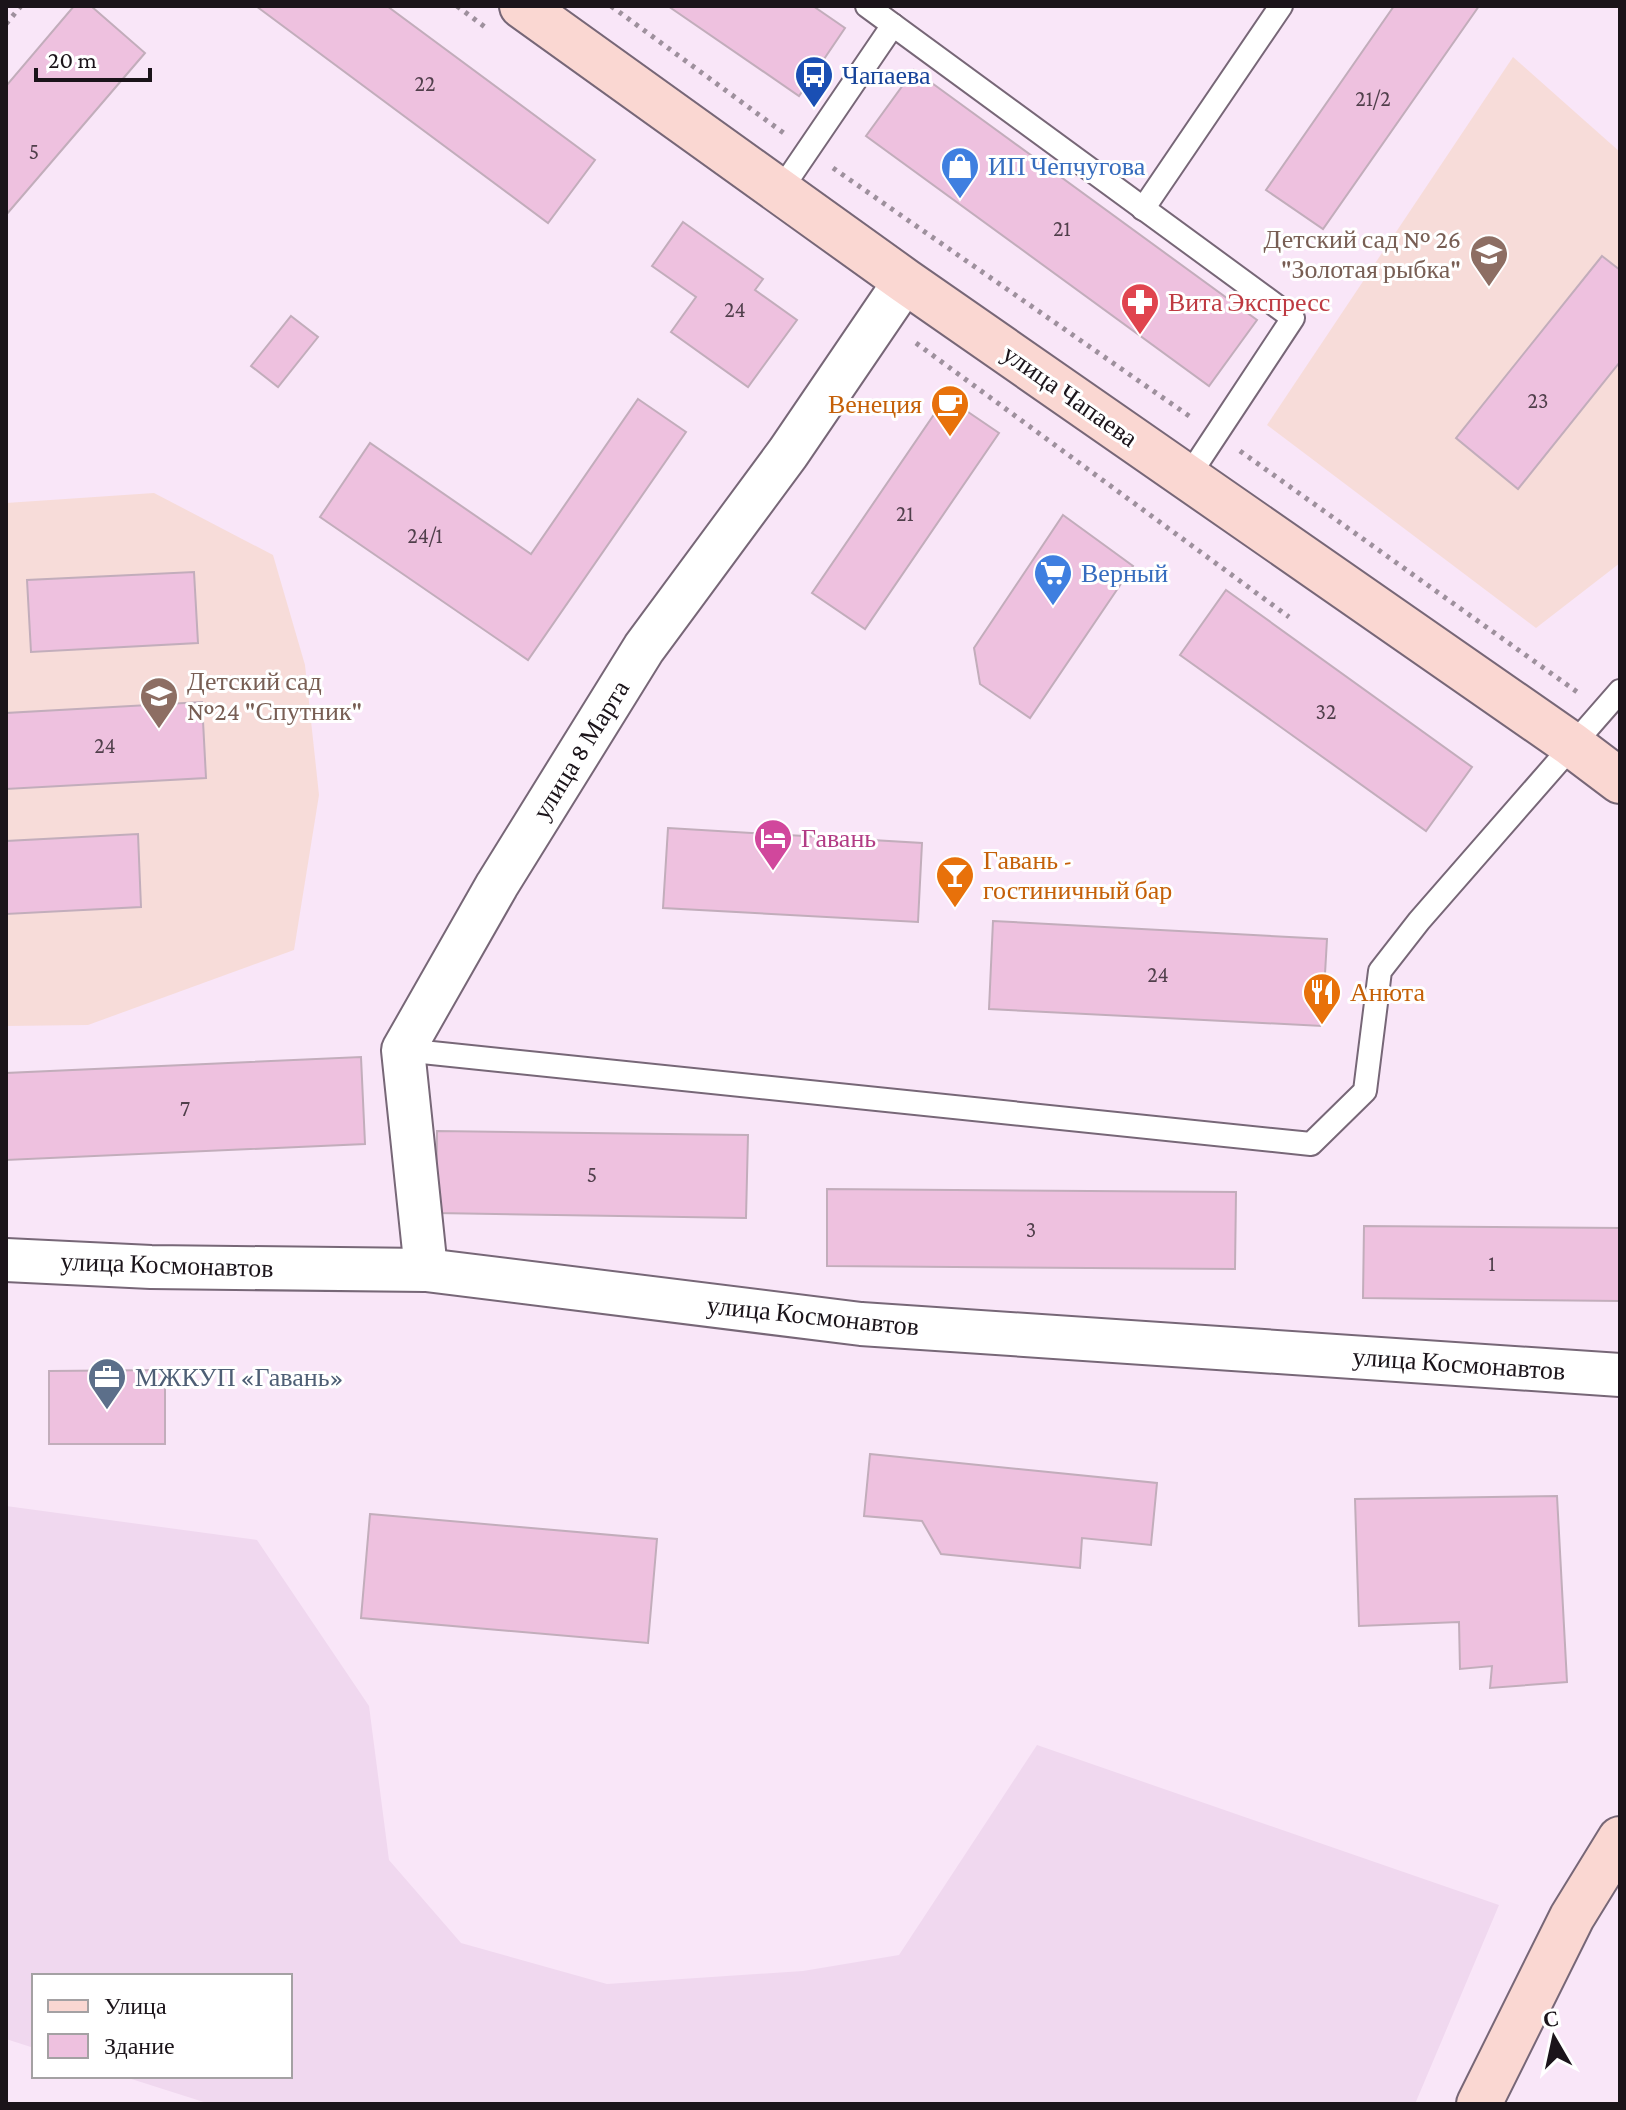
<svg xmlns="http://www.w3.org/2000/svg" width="1626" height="2110" font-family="'Crimson Pro',serif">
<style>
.built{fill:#f0d8ef}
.education{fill:#f7dcd9}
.building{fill:#eec1df;stroke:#c2adbb;stroke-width:2}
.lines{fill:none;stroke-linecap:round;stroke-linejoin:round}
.lane-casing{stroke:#776777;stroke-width:26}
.street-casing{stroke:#776777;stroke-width:46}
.secondary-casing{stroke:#776777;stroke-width:48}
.path{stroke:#9e909d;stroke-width:5;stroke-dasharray:4 6;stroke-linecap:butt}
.lane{stroke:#fff;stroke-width:22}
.street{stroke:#fff;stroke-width:42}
.secondary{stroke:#fad7d2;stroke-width:44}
.labels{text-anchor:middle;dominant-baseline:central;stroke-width:6;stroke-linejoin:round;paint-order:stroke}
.number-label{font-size:22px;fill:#503f4b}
.transit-label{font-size:26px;fill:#164399;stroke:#fff;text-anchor:start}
.shop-label{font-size:26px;fill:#366cbe;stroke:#fff;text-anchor:start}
.education-label{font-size:26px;fill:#785e54;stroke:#fff;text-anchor:end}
.health-label{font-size:26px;fill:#be3a42;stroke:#fff;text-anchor:start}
.street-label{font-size:26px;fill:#1b141a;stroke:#fff}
.food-label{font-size:26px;fill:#c56008;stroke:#fff;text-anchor:start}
.hotel-label{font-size:26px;fill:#b23c85;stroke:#fff;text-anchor:start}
.service-label{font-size:26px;fill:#4e5e75;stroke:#fff;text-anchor:start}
</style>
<rect width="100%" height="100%" fill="#f9e6f8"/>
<path class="built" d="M 6,1506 L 257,1540 L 369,1706 L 389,1860 L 461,1943 L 607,1984 L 803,1971 L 899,1955 L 1037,1745 L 1499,1905 L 1415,2104 L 210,2104 L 122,2076 L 290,2076 L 290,1976 L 34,1976 L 34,2048 L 6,2039 Z"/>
<g class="education">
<path d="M 1513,57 L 1620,152 L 1620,563 L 1536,628 L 1267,425 Z"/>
<path d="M 154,493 L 273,555 L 305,665 L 319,795 L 294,950 L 88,1025 L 6,1026 L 6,503 Z"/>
</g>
<g class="building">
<path d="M 74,6 L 91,6 L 145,53 L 6,215 L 6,86 Z"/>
<path d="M 256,6 L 387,6 L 595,160 L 548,223 Z"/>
<path d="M 668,6 L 813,6 L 845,28 L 799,96 Z"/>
<path d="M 1394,6 L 1479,6 L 1323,229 L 1266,190 Z"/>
<path d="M 914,70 L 1257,320 L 1209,386 L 866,136 Z"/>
<path d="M 683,222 L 763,279 L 755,290 L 797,320 L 748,387 L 671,332 L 696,297 L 652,266 Z"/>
<path d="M 1602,256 L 1620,270 L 1620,362 L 1518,489 L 1456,438 Z"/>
<path d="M 291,316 L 318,337 L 278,387 L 251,366 Z"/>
<path d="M 946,397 L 999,433 L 865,629 L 812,593 Z"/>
<path d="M 638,399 L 686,432 L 528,660 L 320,517 L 370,443 L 531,554 Z"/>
<path d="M 1063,515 L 1133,566 L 1030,718 L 980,684 L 974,648 Z"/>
<path d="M 194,572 L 198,643 L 31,652 L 27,580 Z"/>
<path d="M 1226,590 L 1472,767 L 1426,831 L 1180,655 Z"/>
<path d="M 202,702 L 206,778 L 6,789 L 6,713 Z"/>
<path d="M 668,828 L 922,843 L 918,922 L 663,908 Z"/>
<path d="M 138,834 L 141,907 L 6,914 L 6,841 Z"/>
<path d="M 993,921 L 1327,939 L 1322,1026 L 989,1009 Z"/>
<path d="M 361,1057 L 365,1144 L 6,1160 L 6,1073 Z"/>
<path d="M 437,1131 L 748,1135 L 746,1218 L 436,1213 Z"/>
<path d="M 827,1189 L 1236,1192 L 1235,1269 L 827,1266 Z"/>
<path d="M 1364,1226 L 1620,1228 L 1620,1301 L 1363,1298 Z"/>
<path d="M 165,1370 L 165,1444 L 49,1444 L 49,1371 Z"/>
<path d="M 870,1454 L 1157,1483 L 1151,1545 L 1082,1538 L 1080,1568 L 941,1554 L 922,1521 L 864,1516 Z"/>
<path d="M 1557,1496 L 1567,1682 L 1490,1688 L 1492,1666 L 1460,1669 L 1459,1622 L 1359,1626 L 1355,1499 Z"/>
<path d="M 370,1514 L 657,1539 L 648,1643 L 361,1618 Z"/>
</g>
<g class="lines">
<defs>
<g id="lane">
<path d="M 867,6 L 1293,318 L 1188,477"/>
<path d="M 780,191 L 893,25"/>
<path d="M 1143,209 L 1281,6"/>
<path d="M 403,1050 L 1311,1144 L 1365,1091 L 1380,971 L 1419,921 L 1620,691"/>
</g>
<g id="street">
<path d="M 6,1260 L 151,1267 L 426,1270 L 861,1324 L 1620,1375"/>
<path d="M 426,1270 L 403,1050 L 497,885 L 644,648 L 788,453 L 905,281"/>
</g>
<g id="secondary">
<path d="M 522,6 L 905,281 L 1571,744 L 1620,781"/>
<path d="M 1479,2104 L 1572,1917 L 1620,1839"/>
</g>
</defs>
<use href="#lane" class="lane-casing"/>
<use href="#street" class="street-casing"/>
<use href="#secondary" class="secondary-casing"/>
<g class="path">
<path d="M 457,6 L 485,27"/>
<path d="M 611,6 L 785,134"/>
<path d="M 6,24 L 21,6"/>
<path d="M 833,168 L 1192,418"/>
<path d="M 916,343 L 1289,617"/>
<path d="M 1240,451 L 1580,694"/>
</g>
<use href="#lane" class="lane"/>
<use href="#street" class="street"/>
<use href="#secondary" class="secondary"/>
</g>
<defs>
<symbol id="bus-pin" viewBox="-11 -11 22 30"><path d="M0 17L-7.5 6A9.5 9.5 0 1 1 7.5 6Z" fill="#1a4fb4" stroke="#fff"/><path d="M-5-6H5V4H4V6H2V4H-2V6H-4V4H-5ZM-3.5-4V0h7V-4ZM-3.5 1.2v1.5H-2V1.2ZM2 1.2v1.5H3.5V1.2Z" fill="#fff"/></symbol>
<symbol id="shop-pin" viewBox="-11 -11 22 30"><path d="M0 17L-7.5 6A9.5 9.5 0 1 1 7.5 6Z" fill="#3f7fe0" stroke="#fff"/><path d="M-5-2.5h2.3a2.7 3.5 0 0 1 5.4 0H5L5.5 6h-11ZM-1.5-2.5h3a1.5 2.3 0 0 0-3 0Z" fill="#fff"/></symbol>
<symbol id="school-pin" viewBox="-11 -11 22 30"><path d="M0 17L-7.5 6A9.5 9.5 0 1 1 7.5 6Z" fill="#8d6e63" stroke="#fff"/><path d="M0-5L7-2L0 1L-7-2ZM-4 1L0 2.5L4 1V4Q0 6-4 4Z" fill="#fff"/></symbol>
<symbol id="pharmacy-pin" viewBox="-11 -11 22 30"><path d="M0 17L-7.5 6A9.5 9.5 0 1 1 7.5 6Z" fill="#e0444e" stroke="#fff"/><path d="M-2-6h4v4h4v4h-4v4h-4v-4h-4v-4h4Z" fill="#fff"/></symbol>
<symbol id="cafe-pin" viewBox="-11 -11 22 30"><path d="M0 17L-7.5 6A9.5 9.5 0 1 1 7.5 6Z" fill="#e8710a" stroke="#fff"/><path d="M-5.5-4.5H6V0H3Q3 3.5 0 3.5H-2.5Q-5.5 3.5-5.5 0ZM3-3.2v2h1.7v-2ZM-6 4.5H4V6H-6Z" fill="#fff"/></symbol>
<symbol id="supermarket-pin" viewBox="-11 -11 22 30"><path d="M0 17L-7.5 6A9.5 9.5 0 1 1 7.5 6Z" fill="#3f7fe0" stroke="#fff"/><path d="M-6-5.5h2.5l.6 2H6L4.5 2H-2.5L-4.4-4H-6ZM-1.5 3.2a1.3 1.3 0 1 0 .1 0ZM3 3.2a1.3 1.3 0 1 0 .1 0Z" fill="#fff"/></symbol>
<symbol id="hotel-pin" viewBox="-11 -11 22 30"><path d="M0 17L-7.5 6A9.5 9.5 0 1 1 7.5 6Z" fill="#d1479c" stroke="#fff"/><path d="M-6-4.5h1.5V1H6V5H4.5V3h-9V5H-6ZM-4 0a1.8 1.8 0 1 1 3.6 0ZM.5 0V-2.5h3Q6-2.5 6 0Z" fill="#fff"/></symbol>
<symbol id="bar-pin" viewBox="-11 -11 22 30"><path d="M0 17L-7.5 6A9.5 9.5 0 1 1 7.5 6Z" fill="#e8710a" stroke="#fff"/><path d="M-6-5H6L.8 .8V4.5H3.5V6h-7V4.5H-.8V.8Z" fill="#fff"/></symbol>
<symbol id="restaurant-pin" viewBox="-11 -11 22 30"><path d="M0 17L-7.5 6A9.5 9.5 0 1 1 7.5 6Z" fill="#e8710a" stroke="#fff"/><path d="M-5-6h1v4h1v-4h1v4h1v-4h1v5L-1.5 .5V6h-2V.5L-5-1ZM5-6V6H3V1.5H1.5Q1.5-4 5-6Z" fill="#fff"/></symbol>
<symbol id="office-pin" viewBox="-11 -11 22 30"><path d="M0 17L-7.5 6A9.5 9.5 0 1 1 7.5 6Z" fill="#5c6f8a" stroke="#fff"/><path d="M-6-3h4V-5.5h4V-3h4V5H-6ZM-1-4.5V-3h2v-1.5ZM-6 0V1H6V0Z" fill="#fff"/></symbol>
</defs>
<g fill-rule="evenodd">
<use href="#bus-pin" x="792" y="53" width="44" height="60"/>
<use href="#shop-pin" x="938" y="144" width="44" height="60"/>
<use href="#school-pin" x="1467" y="232" width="44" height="60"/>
<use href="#pharmacy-pin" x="1118" y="280" width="44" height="60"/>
<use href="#cafe-pin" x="928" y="382" width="44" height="60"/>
<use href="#supermarket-pin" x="1031" y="551" width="44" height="60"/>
<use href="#school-pin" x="137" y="674" width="44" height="60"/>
<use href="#hotel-pin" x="751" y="816" width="44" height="60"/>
<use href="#bar-pin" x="933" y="853" width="44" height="60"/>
<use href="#restaurant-pin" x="1300" y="970" width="44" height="60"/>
<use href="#office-pin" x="85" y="1355" width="44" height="60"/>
</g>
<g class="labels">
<g class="number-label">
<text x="425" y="83">22</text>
<text x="1373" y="98">21/2</text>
<text x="34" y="151">5</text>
<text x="1062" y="228">21</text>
<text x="735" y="309">24</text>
<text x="1538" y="400">23</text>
<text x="905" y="513">21</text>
<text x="425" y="535">24/1</text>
<text x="1326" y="711">32</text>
<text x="105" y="745">24</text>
<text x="1158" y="974">24</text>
<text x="185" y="1108">7</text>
<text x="592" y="1174">5</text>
<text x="1031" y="1229">3</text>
<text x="1492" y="1263">1</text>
</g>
<g class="transit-label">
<text x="842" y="75">Чапаева</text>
</g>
<g class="shop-label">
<text x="988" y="166">ИП Чепчугова</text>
<text x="1081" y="573">Верный</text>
</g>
<g class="education-label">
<text x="1461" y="239">Детский сад № 26<tspan x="1461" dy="30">"Золотая рыбка"</tspan></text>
<text x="187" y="681" text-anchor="start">Детский сад<tspan x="187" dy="30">№24 "Спутник"</tspan></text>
</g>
<g class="health-label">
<text x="1168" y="302">Вита Экспресс</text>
</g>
<g class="street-label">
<text transform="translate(1070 396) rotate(35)">улица Чапаева</text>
<text transform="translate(581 750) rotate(-58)">улица 8 Марта</text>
<text transform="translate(167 1265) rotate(2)">улица Космонавтов</text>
<text transform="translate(813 1316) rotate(6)">улица Космонавтов</text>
<text transform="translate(1459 1364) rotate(4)">улица Космонавтов</text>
</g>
<g class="food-label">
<text x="922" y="404" text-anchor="end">Венеция</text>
<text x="983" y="860">Гавань -<tspan x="983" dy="30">гостиничный бар</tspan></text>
<text x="1350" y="992">Анюта</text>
</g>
<g class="hotel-label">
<text x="801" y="838">Гавань</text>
</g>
<g class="service-label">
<text x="135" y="1377">МЖКУП «Гавань»</text>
</g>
</g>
<rect width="1626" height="2110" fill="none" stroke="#1b141a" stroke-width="16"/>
<rect x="32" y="1974" width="260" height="104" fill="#ffffff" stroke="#a4a1a3" stroke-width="2"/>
<rect x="48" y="2000" width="40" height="12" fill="#fad7d2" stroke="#a4a1a3" stroke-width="2"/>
<text x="104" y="2014" font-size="24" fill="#1b141a">Улица</text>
<rect x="48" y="2034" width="40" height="24" fill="#eec1df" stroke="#a4a1a3" stroke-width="2"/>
<text x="104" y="2054" font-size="24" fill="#1b141a">Здание</text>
<g transform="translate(1554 2038) rotate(351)" stroke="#ffffff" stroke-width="6" paint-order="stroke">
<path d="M0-6L14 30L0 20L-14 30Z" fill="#1b141a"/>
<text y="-12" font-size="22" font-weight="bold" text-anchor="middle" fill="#1b141a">С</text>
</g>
<path d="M36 68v12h114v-12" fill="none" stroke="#1b141a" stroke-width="4"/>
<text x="48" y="68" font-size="24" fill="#1b141a" stroke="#ffffff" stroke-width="6" paint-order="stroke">20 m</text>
</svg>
